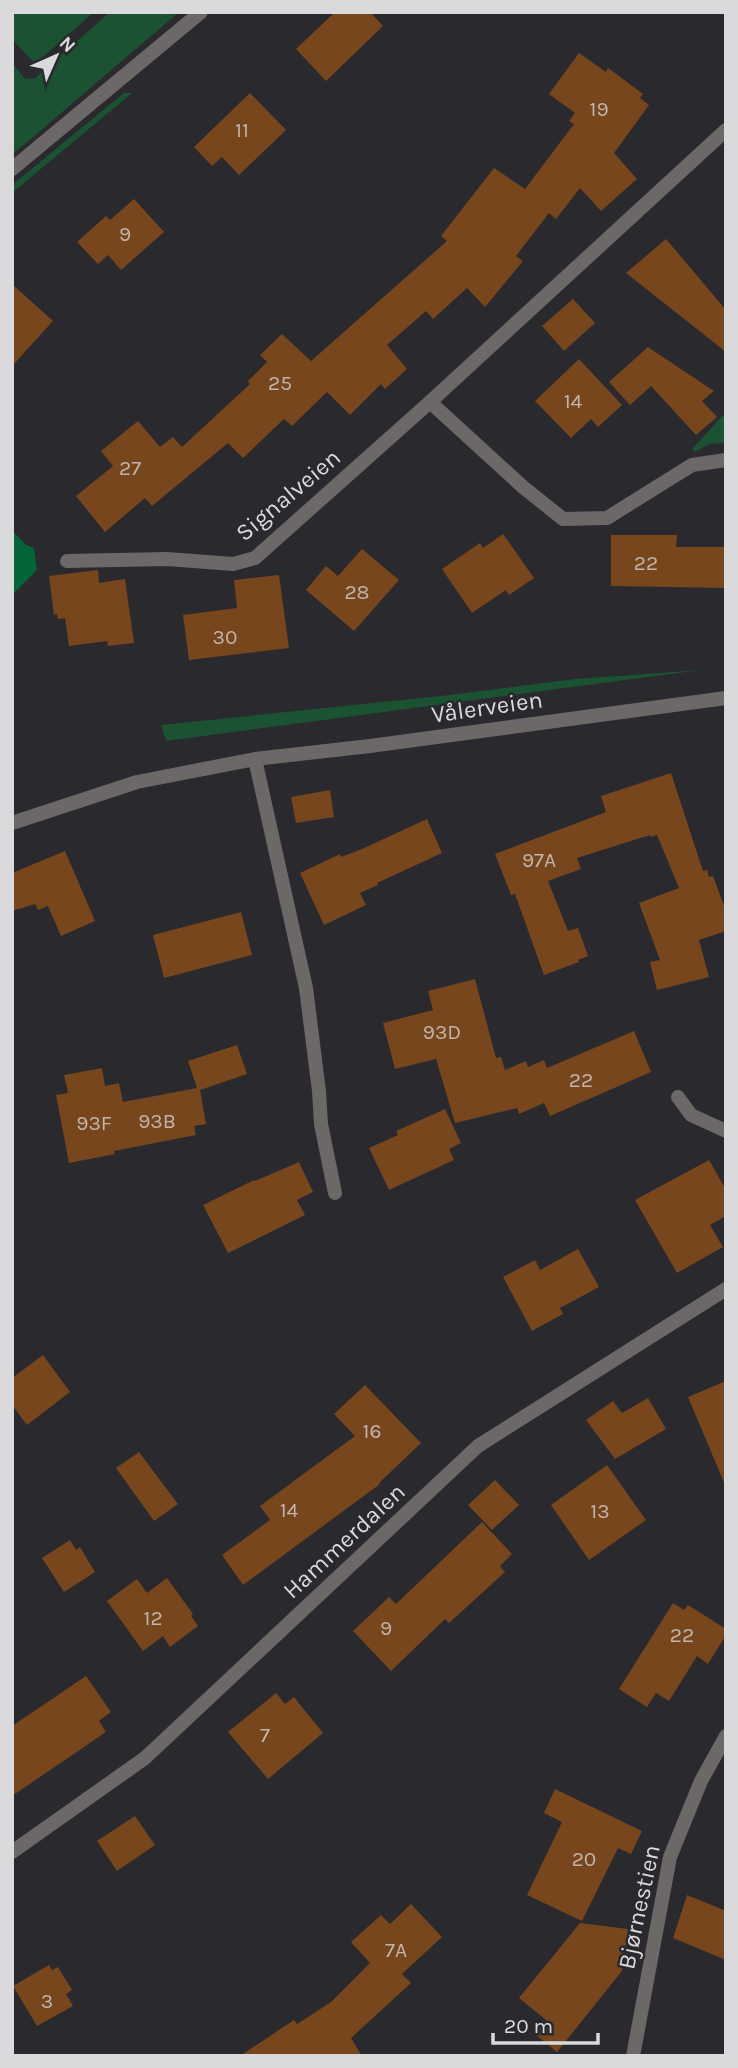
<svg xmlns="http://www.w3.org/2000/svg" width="738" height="2068" font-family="Karla,sans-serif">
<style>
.green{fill:#1b5232}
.forest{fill:#036437}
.building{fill:#77461c}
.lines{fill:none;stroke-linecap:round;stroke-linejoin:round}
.minor{stroke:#6b6867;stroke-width:14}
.tertiary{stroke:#6b6867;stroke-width:14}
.labels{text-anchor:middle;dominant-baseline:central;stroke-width:5;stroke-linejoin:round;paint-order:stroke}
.number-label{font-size:21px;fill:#c1b5ad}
.street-label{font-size:24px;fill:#dadadd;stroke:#29292e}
</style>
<rect width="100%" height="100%" fill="#29292e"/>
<g class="green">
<path d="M 12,12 L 94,12 L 35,64 L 12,39 Z"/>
<path d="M 110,12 L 179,12 L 12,155 L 12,62 L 24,78 L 34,79 Z"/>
<path d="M 124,93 L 132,93 L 12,193 L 12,185 Z"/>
<path d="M 726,412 L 726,443 L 710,444 L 695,452 L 692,449 Z"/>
<path d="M 701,670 L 166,741 L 161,725 L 450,695 L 575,679 Z"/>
</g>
<path class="forest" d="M 12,530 L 26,545 L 34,548 L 37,570 L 12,595 Z"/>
<g class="building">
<path d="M 335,12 L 370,12 L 383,26 L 326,81 L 296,49 Z"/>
<path d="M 579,53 L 606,72 L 608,68 L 643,94 L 640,98 L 649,105 L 614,153 L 637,179 L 601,211 L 580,188 L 556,219 L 549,213 L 516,256 L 523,261 L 485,307 L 467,288 L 433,319 L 426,311 L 387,345 L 407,369 L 385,389 L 381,384 L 350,415 L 327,392 L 292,426 L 284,419 L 243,458 L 228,443 L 152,506 L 145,498 L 105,532 L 76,496 L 113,466 L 101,451 L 138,421 L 160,447 L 173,437 L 182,447 L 250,384 L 248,381 L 267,362 L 260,355 L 282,334 L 311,361 L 447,241 L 441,236 L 494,168 L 525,189 L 574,124 L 569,121 L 575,113 L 549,94 Z"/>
<path d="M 250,93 L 286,130 L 239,175 L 222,157 L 212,166 L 194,147 Z"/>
<path d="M 134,199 L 164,232 L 121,270 L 108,255 L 98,264 L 77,242 L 106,216 L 110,220 Z"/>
<path d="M 666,239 L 726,310 L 726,352 L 626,273 Z"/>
<path d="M 12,284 L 53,321 L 12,366 Z"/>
<path d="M 573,299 L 595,323 L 564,351 L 542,326 Z"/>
<path d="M 648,347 L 714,391 L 702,401 L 717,417 L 696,435 L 651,386 L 630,405 L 609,382 Z"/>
<path d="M 579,359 L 622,405 L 598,427 L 591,419 L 571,438 L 535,401 Z"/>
<path d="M 503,534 L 534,578 L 509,595 L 506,590 L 472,613 L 442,569 L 480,543 L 483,548 Z"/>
<path d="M 611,535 L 677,535 L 676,547 L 726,547 L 726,588 L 611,586 Z"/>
<path d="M 362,549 L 399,580 L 354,631 L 306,590 L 326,566 L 338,576 Z"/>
<path d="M 98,570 L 99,583 L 125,579 L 134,643 L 108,646 L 107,641 L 69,646 L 65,618 L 58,619 L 57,614 L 54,615 L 49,576 Z"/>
<path d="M 279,575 L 289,648 L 189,660 L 183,615 L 237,608 L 234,580 Z"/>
<path d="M 671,773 L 703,871 L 707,870 L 709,877 L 713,876 L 726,911 L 726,931 L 699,940 L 709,977 L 657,990 L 650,962 L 660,960 L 639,903 L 679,888 L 657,835 L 651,837 L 650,835 L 577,858 L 581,869 L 548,881 L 568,931 L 578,928 L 588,956 L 578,960 L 579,962 L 544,975 L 515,894 L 511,895 L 495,854 L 606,812 L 601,796 Z"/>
<path d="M 330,790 L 334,817 L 296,823 L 291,797 Z"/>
<path d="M 427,819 L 442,853 L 377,883 L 378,885 L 360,893 L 366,905 L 324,925 L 300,873 L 340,854 L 341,857 L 362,849 Z"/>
<path d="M 65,851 L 95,921 L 61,936 L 48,906 L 38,910 L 35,904 L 12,911 L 12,873 Z"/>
<path d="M 241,912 L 252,955 L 164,978 L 153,935 Z"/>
<path d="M 475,979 L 496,1058 L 501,1057 L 505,1070 L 526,1061 L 528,1067 L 544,1060 L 547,1068 L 634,1031 L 651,1072 L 550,1116 L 544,1103 L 519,1114 L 517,1108 L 455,1123 L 436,1059 L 395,1069 L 383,1023 L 433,1010 L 428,991 Z"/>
<path d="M 237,1045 L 247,1074 L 200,1090 L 206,1124 L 194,1126 L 196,1135 L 114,1151 L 115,1154 L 69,1163 L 56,1095 L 68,1093 L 64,1075 L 102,1068 L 105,1086 L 119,1083 L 123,1102 L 197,1088 L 188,1061 Z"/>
<path d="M 445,1109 L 461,1143 L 449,1149 L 454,1160 L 389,1190 L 369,1148 L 398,1135 L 396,1131 Z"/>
<path d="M 709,1160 L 726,1190 L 726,1216 L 710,1225 L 723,1247 L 677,1273 L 635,1200 Z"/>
<path d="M 299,1162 L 313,1192 L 297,1200 L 305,1215 L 228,1253 L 203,1205 L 254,1180 L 255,1181 Z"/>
<path d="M 578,1249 L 599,1287 L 560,1308 L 563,1314 L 532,1331 L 503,1277 L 535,1260 L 540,1270 Z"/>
<path d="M 43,1355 L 70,1392 L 27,1425 L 12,1405 L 12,1378 Z"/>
<path d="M 726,1381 L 726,1485 L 725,1485 L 688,1397 Z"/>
<path d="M 365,1385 L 421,1443 L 379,1483 L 380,1484 L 243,1585 L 222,1555 L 270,1520 L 260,1506 L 355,1436 L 334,1414 Z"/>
<path d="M 648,1398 L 666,1429 L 615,1459 L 586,1420 L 613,1401 L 622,1413 Z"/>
<path d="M 139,1452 L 178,1504 L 154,1521 L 116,1468 Z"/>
<path d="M 607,1465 L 646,1520 L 589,1560 L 551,1505 Z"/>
<path d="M 495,1480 L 519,1505 L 492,1530 L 468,1505 Z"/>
<path d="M 482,1522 L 512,1554 L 500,1566 L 505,1572 L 449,1623 L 445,1619 L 391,1671 L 353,1631 L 389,1597 L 396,1604 Z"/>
<path d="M 70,1540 L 76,1550 L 80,1547 L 95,1572 L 64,1592 L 42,1558 Z"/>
<path d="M 167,1578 L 193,1614 L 191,1616 L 198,1626 L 170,1647 L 163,1636 L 143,1651 L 107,1601 L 137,1579 L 147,1593 Z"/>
<path d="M 673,1603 L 684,1610 L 688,1605 L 726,1629 L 726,1635 L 708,1664 L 697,1656 L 669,1701 L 656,1693 L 647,1707 L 619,1689 Z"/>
<path d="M 86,1676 L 111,1712 L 99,1721 L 106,1732 L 12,1796 L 12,1726 Z"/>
<path d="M 276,1693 L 285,1704 L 294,1697 L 323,1733 L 268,1779 L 228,1732 Z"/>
<path d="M 555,1789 L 642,1831 L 631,1854 L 618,1848 L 582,1921 L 527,1895 L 562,1822 L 544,1813 Z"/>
<path d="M 135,1816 L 155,1845 L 117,1871 L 97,1841 Z"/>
<path d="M 687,1895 L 726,1911 L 726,1960 L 673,1938 Z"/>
<path d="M 411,1904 L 442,1937 L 402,1974 L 411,1983 L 351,2038 L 362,2056 L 240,2056 L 294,2020 L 297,2024 L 331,2002 L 370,1963 L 351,1942 L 381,1915 L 390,1924 Z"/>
<path d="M 580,1923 L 628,1929 L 622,1971 L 557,2052 L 535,2034 L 546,2020 L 519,1998 Z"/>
<path d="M 49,1965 L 52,1970 L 58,1967 L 72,1990 L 66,1994 L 73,2006 L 37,2026 L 13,1986 Z"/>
</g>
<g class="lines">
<g class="minor">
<path d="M 12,169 L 201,12"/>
<path d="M 430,402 L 523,487 L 563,519 L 607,518 L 692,465 L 726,460"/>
<path d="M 67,561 L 167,559 L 233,564 L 255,558 L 430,402 L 726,130"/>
<path d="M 255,759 L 306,988 L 319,1091 L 321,1124 L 335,1193"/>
<path d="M 678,1097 L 691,1115 L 726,1131"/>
<path d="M 12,1852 L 145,1758 L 478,1446 L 726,1289"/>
<path d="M 633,2056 L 670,1857 L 701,1781 L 726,1736"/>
</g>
<path class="tertiary" d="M 12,823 L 137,782 L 255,759 L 370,746 L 726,698"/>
</g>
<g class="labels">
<g class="number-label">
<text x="599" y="109">19</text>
<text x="242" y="130">11</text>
<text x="125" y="234">9</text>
<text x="280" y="383">25</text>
<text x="573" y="401">14</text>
<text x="130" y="468">27</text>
<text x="646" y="563">22</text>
<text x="357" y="592">28</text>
<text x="225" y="637">30</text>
<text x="539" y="860">97A</text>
<text x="442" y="1032">93D</text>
<text x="581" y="1080">22</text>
<text x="157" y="1121">93B</text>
<text x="94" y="1123">93F</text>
<text x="372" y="1431">16</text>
<text x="289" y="1510">14</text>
<text x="600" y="1511">13</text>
<text x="153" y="1618">12</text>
<text x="386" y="1628">9</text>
<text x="682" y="1635">22</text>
<text x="265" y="1735">7</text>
<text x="584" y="1859">20</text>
<text x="396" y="1950">7A</text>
<text x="47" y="2001">3</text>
</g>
<g class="street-label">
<text transform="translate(288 495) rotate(-40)">Signalveien</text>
<text transform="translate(487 707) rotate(-8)">Vålerveien</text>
<text transform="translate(344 1541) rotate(-43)">Hammerdalen</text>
<text transform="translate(639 1907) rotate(-78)">Bjørnestien</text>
</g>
</g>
<rect width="738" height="2068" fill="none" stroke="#dadadd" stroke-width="28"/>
<g transform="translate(56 56) rotate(45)" stroke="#29292e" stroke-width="5" paint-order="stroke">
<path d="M0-5L12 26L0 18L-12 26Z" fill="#dadadd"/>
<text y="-10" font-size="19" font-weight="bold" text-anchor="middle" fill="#dadadd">N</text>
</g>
<path d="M493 2033v10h105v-10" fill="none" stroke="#dadadd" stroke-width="3.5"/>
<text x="504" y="2033" font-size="21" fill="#dadadd" stroke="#29292e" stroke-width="5" paint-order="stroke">20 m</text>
</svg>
